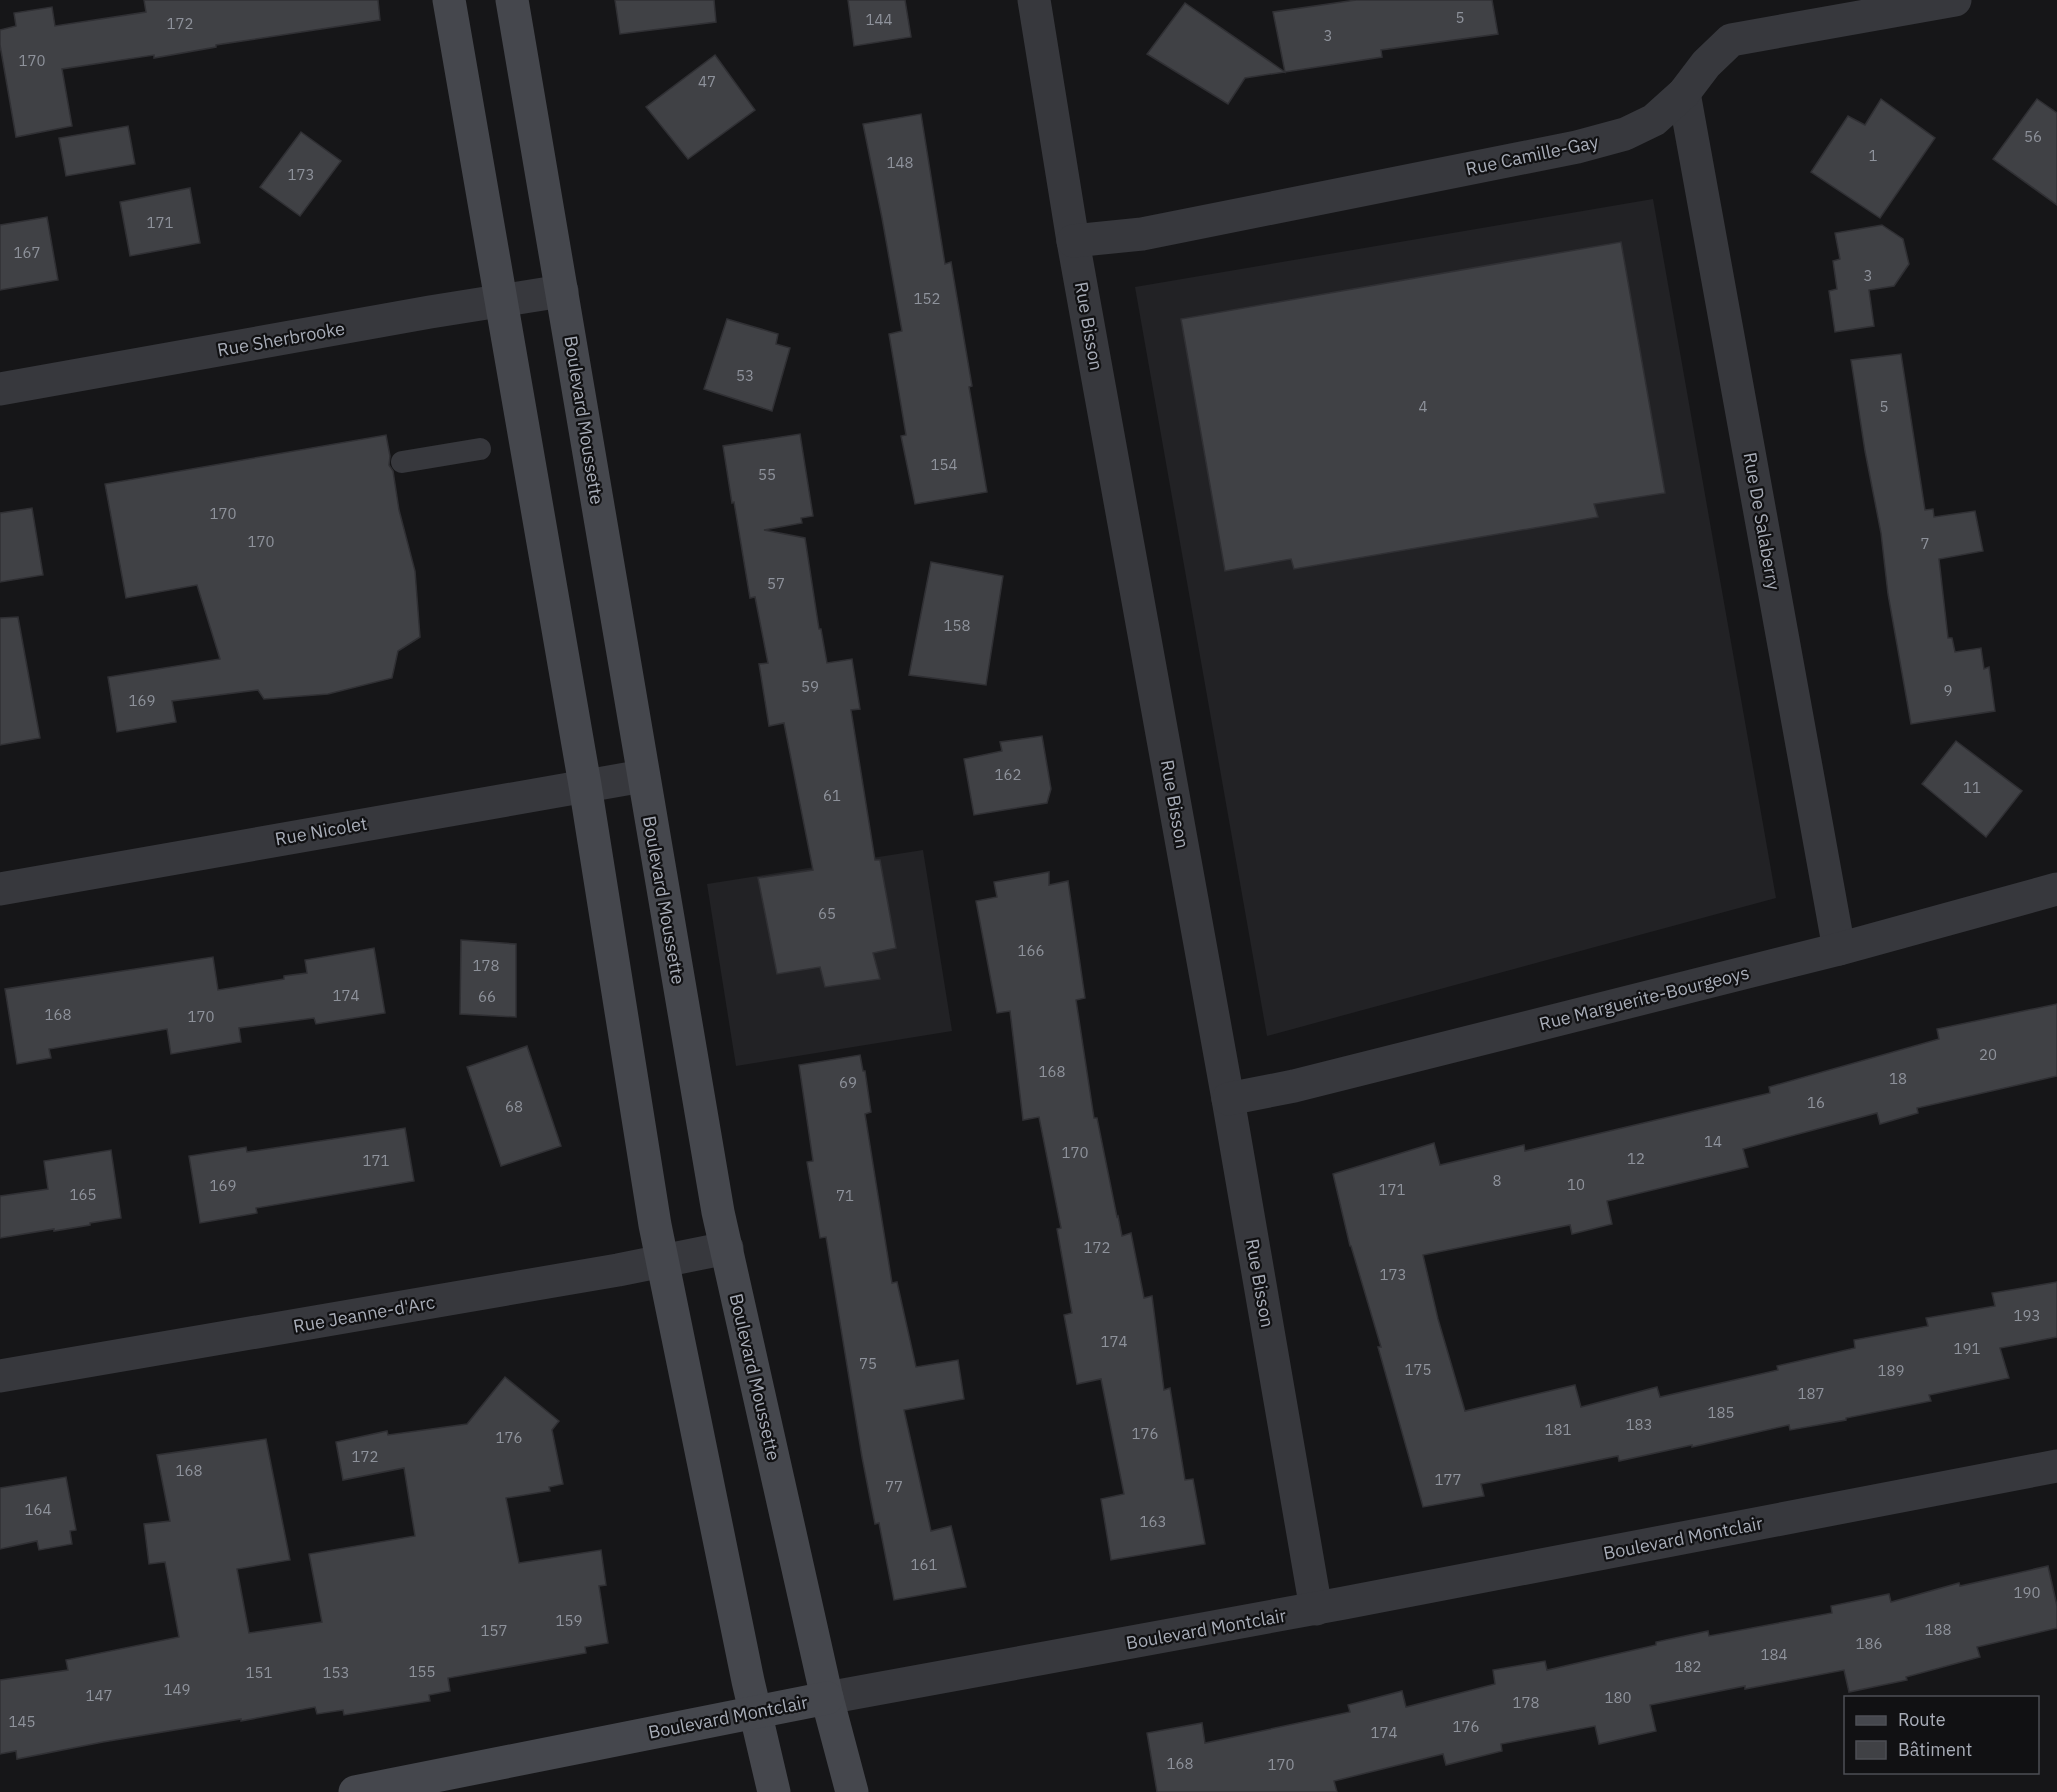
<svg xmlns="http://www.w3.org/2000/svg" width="2057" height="1792" font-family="'IBM Plex Sans',sans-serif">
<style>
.built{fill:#222225}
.building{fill:#404145;stroke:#303034;stroke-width:1.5}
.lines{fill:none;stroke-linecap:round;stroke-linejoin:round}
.lane{stroke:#37383d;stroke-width:22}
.street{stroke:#37383d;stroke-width:33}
.secondary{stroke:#45474d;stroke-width:33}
.labels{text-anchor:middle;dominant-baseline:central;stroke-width:4.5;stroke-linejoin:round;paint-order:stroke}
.number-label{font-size:15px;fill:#8e929b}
.street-label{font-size:18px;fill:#a8adb8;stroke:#111113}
</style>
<rect width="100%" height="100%" fill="#161618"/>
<g class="built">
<path d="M 1653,199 L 1776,898 L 1267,1036 L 1135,287 Z"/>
<path d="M 923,850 L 952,1031 L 736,1066 L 707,884 Z"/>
</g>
<g class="building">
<path d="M 144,0 L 378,0 L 380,20 L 216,45 L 216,47 L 154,58 L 154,55 L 62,69 L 72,126 L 16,137 L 0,45 L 0,30 L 16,26 L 14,13 L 52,7 L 55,26 L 146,12 Z"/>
<path d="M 615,0 L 714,0 L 716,22 L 620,34 Z"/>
<path d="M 848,0 L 905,0 L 911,37 L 854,46 Z"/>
<path d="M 1356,0 L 1492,0 L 1498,34 L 1381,50 L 1382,57 L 1245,78 L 1228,104 L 1147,54 L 1185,3 L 1285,72 L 1273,12 Z"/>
<path d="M 715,55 L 755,110 L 688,159 L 646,107 Z"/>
<path d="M 1881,99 L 1935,138 L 1880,218 L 1811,172 L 1848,116 L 1865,125 Z"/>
<path d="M 2037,99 L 2057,113 L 2057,205 L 1993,159 Z"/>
<path d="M 921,114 L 945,264 L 951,262 L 972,386 L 969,387 L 987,492 L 915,504 L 901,436 L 906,435 L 889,334 L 902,331 L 882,218 L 863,124 Z"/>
<path d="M 128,126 L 135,164 L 66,176 L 59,138 Z"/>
<path d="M 301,132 L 341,161 L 300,216 L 260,187 Z"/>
<path d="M 190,188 L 200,243 L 130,256 L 120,202 Z"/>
<path d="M 47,217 L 58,280 L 0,290 L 0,225 Z"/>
<path d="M 1882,225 L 1903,239 L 1909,264 L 1894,286 L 1869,290 L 1874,326 L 1835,332 L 1829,291 L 1837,289 L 1833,261 L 1840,259 L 1835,233 Z"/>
<path d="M 1621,242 L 1665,493 L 1594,504 L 1598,517 L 1294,569 L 1291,559 L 1225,571 L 1181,319 Z"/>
<path d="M 727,319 L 778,334 L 776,344 L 790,348 L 772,411 L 704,389 Z"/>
<path d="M 1901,354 L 1925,510 L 1933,509 L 1934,517 L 1975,511 L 1983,551 L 1939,559 L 1948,638 L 1952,638 L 1955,652 L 1981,648 L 1984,669 L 1989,667 L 1995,711 L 1911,724 L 1888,594 L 1881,533 L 1865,451 L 1851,360 Z"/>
<path d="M 800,434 L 813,516 L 801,518 L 802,523 L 764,530 L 805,538 L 819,629 L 821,629 L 827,663 L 852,659 L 860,709 L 851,710 L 875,860 L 880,860 L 896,948 L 873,953 L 880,979 L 825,987 L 820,967 L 777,974 L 758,878 L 813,870 L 784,723 L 769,726 L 759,664 L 768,663 L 755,597 L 750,598 L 734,502 L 732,503 L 723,446 Z"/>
<path d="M 386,435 L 390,456 L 389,465 L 393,471 L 399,510 L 415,571 L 420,637 L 398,651 L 392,678 L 328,694 L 264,699 L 258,690 L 172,701 L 176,722 L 117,732 L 108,677 L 220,659 L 197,585 L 126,598 L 105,484 Z"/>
<path d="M 32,508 L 43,575 L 0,582 L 0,513 Z"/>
<path d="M 931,562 L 1003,576 L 986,685 L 909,675 Z"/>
<path d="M 18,617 L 40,738 L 0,745 L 0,618 Z"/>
<path d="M 1042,736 L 1051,789 L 1047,803 L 974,815 L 964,759 L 1002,751 L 1000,742 Z"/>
<path d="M 1956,741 L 2022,791 L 1986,837 L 1922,784 Z"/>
<path d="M 1049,872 L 1049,885 L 1068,881 L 1085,998 L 1076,1000 L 1094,1118 L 1097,1118 L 1117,1217 L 1118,1216 L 1122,1236 L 1131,1233 L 1144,1298 L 1152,1296 L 1164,1390 L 1170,1388 L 1185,1480 L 1193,1479 L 1205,1544 L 1111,1560 L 1101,1499 L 1124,1494 L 1101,1379 L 1077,1384 L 1064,1315 L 1072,1313 L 1057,1229 L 1061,1228 L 1039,1117 L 1023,1120 L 1010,1011 L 997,1013 L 976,901 L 997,897 L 994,882 Z"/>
<path d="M 461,940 L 516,944 L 516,1017 L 460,1014 Z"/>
<path d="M 374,948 L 385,1013 L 316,1024 L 314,1018 L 239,1028 L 241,1042 L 171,1054 L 167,1029 L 49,1049 L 51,1058 L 17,1064 L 5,989 L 213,957 L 218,990 L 284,979 L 284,976 L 307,973 L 305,960 Z"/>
<path d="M 2057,1004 L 2057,1076 L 1917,1108 L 1918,1113 L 1880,1124 L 1877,1113 L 1743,1149 L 1748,1167 L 1607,1201 L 1612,1224 L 1572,1234 L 1570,1225 L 1423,1255 L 1438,1319 L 1465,1411 L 1575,1385 L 1581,1407 L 1657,1387 L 1660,1397 L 1778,1370 L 1777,1366 L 1855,1348 L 1854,1340 L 1928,1326 L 1926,1318 L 1995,1306 L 1992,1293 L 2057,1282 L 2057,1337 L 2000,1348 L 2009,1378 L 1929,1395 L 1931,1401 L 1846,1418 L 1846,1420 L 1790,1430 L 1789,1425 L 1692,1447 L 1692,1445 L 1619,1461 L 1618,1456 L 1481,1484 L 1484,1496 L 1423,1507 L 1378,1347 L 1381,1347 L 1351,1246 L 1350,1246 L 1333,1174 L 1434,1143 L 1440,1165 L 1524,1145 L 1525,1151 L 1770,1093 L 1769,1087 L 1939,1039 L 1937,1029 Z"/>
<path d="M 527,1046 L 561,1146 L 501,1166 L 467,1067 Z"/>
<path d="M 860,1055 L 863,1071 L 865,1071 L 871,1112 L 865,1114 L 892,1283 L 897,1282 L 916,1367 L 958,1360 L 964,1399 L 904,1410 L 931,1531 L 951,1526 L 966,1587 L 894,1600 L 879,1523 L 875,1524 L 862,1457 L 826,1237 L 820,1238 L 807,1162 L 813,1161 L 799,1065 Z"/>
<path d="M 405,1128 L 414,1181 L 256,1208 L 257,1213 L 200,1223 L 189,1156 L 246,1147 L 247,1152 Z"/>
<path d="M 111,1150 L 121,1218 L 90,1223 L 90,1225 L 54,1231 L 54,1229 L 0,1238 L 0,1196 L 48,1189 L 44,1161 Z"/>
<path d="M 505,1377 L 559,1421 L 552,1430 L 563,1484 L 549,1487 L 550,1491 L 506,1498 L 519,1563 L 601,1550 L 606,1585 L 599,1586 L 608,1643 L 585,1647 L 586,1653 L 448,1678 L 450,1691 L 429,1695 L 430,1701 L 344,1715 L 343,1710 L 317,1714 L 315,1707 L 241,1721 L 241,1719 L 103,1742 L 17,1759 L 16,1751 L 0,1754 L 0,1680 L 68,1670 L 66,1660 L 179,1637 L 165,1562 L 149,1564 L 144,1524 L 170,1521 L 157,1455 L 266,1439 L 290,1560 L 237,1569 L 249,1633 L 322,1622 L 309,1554 L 415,1536 L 404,1468 L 343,1480 L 336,1442 L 387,1431 L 388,1435 L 467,1424 Z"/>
<path d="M 66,1477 L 76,1530 L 70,1531 L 72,1544 L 39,1550 L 37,1541 L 0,1549 L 0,1488 Z"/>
<path d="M 2048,1566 L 2057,1606 L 2057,1628 L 1977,1647 L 1980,1657 L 1906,1677 L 1907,1680 L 1849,1692 L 1844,1670 L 1745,1689 L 1745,1686 L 1650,1705 L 1656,1731 L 1599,1744 L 1595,1726 L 1501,1744 L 1502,1751 L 1446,1765 L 1443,1754 L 1334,1781 L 1337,1792 L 1157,1792 L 1147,1733 L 1202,1723 L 1205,1743 L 1350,1712 L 1348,1705 L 1402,1691 L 1406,1707 L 1495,1684 L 1493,1670 L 1545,1661 L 1547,1670 L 1656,1645 L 1656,1642 L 1708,1631 L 1709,1636 L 1832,1613 L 1831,1606 L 1889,1594 L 1891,1602 L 1959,1583 L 1960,1586 Z"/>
</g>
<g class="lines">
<path class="lane" d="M 402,462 L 480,449"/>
<g class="street">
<path d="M 1034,0 L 1073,241 L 1228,1099 L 1316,1609"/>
<path d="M 1684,93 L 1839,949"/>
<path d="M 1073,241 L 1142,234 L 1577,147 L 1625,134 L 1654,120 L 1684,93 L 1706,64 L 1731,40 L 1955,0"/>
<path d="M 0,389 L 430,312 L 562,291"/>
<path d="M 0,889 L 643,776"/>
<path d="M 1228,1099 L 1294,1086 L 1839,949 L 2057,889"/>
<path d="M 0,1376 L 618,1270 L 727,1248"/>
<path d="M 827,1698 L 1344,1603 L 2057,1466"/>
</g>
<g class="secondary">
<path d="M 449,0 L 585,785 L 655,1225 L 748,1681 L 774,1792"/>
<path d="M 512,0 L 718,1212 L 827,1698 L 852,1792"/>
<path d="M 355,1792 L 827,1698"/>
</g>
</g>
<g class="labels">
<g class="number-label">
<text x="1460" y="17">5</text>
<text x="879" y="19">144</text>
<text x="180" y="23">172</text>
<text x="1328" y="35">3</text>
<text x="32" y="60">170</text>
<text x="707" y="81">47</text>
<text x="2033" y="136">56</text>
<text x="1873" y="155">1</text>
<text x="900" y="162">148</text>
<text x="301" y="174">173</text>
<text x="160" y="222">171</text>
<text x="27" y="252">167</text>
<text x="1868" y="275">3</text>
<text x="927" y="298">152</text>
<text x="745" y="375">53</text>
<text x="1423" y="406">4</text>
<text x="1884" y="406">5</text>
<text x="944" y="464">154</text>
<text x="767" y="474">55</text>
<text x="223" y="513">170</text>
<text x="261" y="541">170</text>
<text x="1925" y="543">7</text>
<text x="776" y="583">57</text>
<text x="957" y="625">158</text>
<text x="810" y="686">59</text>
<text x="1948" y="690">9</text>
<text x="142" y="700">169</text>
<text x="1008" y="774">162</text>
<text x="1972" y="787">11</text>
<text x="832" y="795">61</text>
<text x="827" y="913">65</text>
<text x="1031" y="950">166</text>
<text x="486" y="965">178</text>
<text x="346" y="995">174</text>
<text x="487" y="996">66</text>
<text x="58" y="1014">168</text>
<text x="201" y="1016">170</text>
<text x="1988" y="1054">20</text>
<text x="1052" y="1071">168</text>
<text x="1898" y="1078">18</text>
<text x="848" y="1082">69</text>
<text x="1816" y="1102">16</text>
<text x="514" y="1106">68</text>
<text x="1713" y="1141">14</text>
<text x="1075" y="1152">170</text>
<text x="1636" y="1158">12</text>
<text x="376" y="1160">171</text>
<text x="1497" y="1180">8</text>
<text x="1576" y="1184">10</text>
<text x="223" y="1185">169</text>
<text x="1392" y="1189">171</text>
<text x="83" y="1194">165</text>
<text x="845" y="1195">71</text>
<text x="1097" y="1247">172</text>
<text x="1393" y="1274">173</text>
<text x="2027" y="1315">193</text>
<text x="1114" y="1341">174</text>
<text x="1967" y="1348">191</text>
<text x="868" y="1363">75</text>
<text x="1418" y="1369">175</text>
<text x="1891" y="1370">189</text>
<text x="1811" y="1393">187</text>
<text x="1721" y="1412">185</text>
<text x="1639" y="1424">183</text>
<text x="1558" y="1429">181</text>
<text x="1145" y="1433">176</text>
<text x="509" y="1437">176</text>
<text x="365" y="1456">172</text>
<text x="189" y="1470">168</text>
<text x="1448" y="1479">177</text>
<text x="894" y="1486">77</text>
<text x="38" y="1509">164</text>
<text x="1153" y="1521">163</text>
<text x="924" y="1564">161</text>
<text x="2027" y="1592">190</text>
<text x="569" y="1620">159</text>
<text x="1938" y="1629">188</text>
<text x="494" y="1630">157</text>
<text x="1869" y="1643">186</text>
<text x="1774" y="1654">184</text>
<text x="1688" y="1666">182</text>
<text x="422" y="1671">155</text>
<text x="259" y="1672">151</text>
<text x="336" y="1672">153</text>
<text x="177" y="1689">149</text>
<text x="99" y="1695">147</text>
<text x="1618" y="1697">180</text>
<text x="1526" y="1702">178</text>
<text x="22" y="1721">145</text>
<text x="1466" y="1726">176</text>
<text x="1384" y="1732">174</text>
<text x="1180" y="1763">168</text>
<text x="1281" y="1764">170</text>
</g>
<g class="street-label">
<text transform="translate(1532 155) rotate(-12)">Rue Camille-Gay</text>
<text transform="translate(1089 326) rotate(80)">Rue Bisson</text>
<text transform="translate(281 339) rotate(-10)">Rue Sherbrooke</text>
<text transform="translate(584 420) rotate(81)">Boulevard Moussette</text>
<text transform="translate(1762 521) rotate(80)">Rue De Salaberry</text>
<text transform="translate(1175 804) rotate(80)">Rue Bisson</text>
<text transform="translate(321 831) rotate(-10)">Rue Nicolet</text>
<text transform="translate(664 900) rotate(80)">Boulevard Moussette</text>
<text transform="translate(1644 998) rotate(-14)">Rue Marguerite-Bourgeoys</text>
<text transform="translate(1260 1283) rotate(80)">Rue Bisson</text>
<text transform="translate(364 1314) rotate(-10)">Rue Jeanne-d'Arc</text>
<text transform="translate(755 1377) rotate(77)">Boulevard Moussette</text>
<text transform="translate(1683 1538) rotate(-11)">Boulevard Montclair</text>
<text transform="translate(1206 1629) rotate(-10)">Boulevard Montclair</text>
<text transform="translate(728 1717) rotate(-11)">Boulevard Montclair</text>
</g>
</g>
<rect x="1844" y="1696" width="195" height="78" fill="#111113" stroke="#4d4f55" stroke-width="1.5"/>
<rect x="1856" y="1716" width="30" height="9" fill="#45474d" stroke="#4d4f55" stroke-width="1.5"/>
<text x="1898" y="1726" font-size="18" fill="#a8adb8">Route</text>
<rect x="1856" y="1741" width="30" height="18" fill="#404145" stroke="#4d4f55" stroke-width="1.5"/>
<text x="1898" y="1756" font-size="18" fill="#a8adb8">Bâtiment</text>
</svg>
